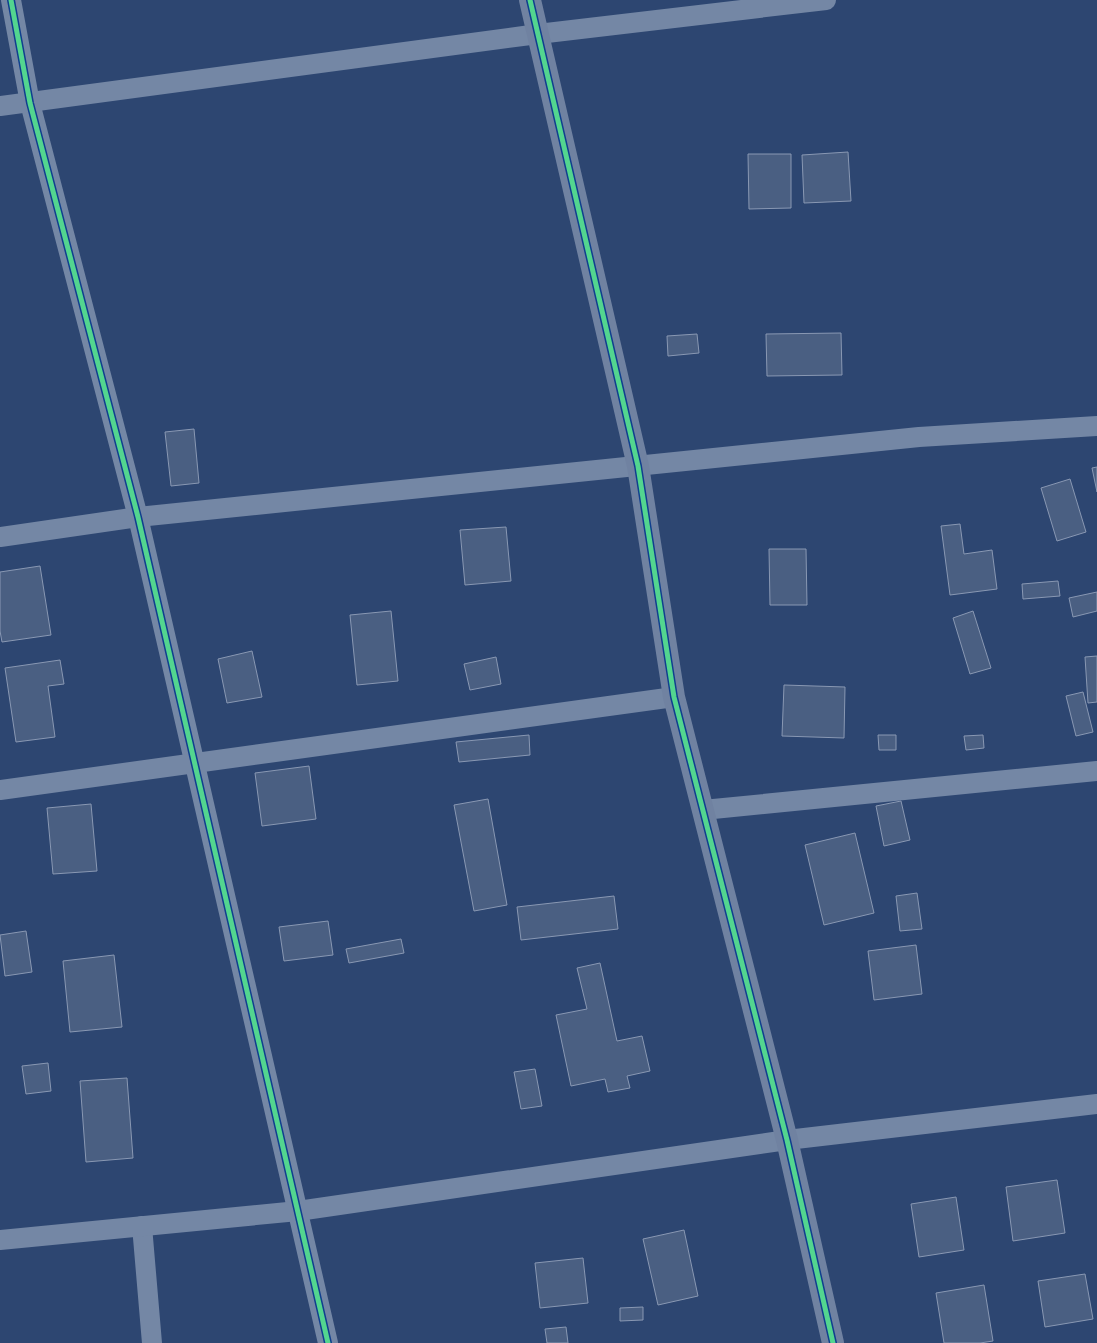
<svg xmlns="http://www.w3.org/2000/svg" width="1097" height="1343" font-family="Commissioner,sans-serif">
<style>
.building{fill:#4a5f82;stroke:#8998b3}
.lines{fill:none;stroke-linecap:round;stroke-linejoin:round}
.street{stroke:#7487a5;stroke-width:20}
.secondary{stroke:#7082a1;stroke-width:22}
.cycleway-casing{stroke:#103f8e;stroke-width:8}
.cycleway{stroke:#53d58f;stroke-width:5}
</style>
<rect width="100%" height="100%" fill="#2d4671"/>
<g class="building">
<path d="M 848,152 L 851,201 L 804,203 L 802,155 Z"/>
<path d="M 748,154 L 791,154 L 791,208 L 749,209 Z"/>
<path d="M 841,333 L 842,375 L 767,376 L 766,334 Z"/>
<path d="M 697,334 L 699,353 L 668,356 L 667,336 Z"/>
<path d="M 194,429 L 199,483 L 171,486 L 165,432 Z"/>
<path d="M 1097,467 L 1097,492 L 1092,468 Z"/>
<path d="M 1070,479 L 1086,532 L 1057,541 L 1041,488 Z"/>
<path d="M 960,524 L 964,554 L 992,550 L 997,589 L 950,595 L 941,526 Z"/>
<path d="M 506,527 L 511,581 L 465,585 L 460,530 Z"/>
<path d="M 769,549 L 806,549 L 807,605 L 770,605 Z"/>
<path d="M 40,566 L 51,635 L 2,642 L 0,631 L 0,572 Z"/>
<path d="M 1058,581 L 1060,596 L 1023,599 L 1022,584 Z"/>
<path d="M 1097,592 L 1097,611 L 1073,617 L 1069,598 Z"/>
<path d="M 391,611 L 398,681 L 357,685 L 350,615 Z"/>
<path d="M 973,611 L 991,668 L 970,674 L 953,618 Z"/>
<path d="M 252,651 L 262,697 L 227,703 L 218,659 Z"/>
<path d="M 1097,656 L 1097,702 L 1088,703 L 1085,657 Z"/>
<path d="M 496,657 L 501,684 L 470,690 L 464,664 Z"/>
<path d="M 60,660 L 64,684 L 48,686 L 55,737 L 16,742 L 5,668 Z"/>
<path d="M 784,685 L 845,687 L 844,738 L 782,736 Z"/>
<path d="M 1083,692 L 1093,732 L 1076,736 L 1066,696 Z"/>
<path d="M 529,735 L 530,755 L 459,762 L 456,742 Z"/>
<path d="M 878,735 L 896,735 L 896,750 L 879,750 Z"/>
<path d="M 983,735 L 984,748 L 966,750 L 964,736 Z"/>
<path d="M 309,766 L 316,819 L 262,826 L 255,773 Z"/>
<path d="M 488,799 L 507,905 L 474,911 L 454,805 Z"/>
<path d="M 901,801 L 910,840 L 884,846 L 876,806 Z"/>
<path d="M 91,804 L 97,871 L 53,874 L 47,808 Z"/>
<path d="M 855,833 L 874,913 L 824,925 L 805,845 Z"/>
<path d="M 917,893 L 922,929 L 900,931 L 896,896 Z"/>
<path d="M 614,896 L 618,929 L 521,940 L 517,907 Z"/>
<path d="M 328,921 L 333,955 L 284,961 L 279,927 Z"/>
<path d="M 26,931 L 32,972 L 5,976 L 0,935 Z"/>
<path d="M 401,939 L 404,953 L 349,963 L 346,949 Z"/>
<path d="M 916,945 L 922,994 L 874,1000 L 868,951 Z"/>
<path d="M 114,955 L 122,1027 L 70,1032 L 63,961 Z"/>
<path d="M 600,963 L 617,1041 L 642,1036 L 650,1071 L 627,1076 L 630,1088 L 608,1092 L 605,1079 L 571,1086 L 556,1015 L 587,1009 L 577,968 Z"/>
<path d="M 48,1063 L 51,1091 L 26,1094 L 22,1066 Z"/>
<path d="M 535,1069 L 542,1106 L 521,1109 L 514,1072 Z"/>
<path d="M 127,1078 L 133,1158 L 86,1162 L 80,1081 Z"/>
<path d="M 1057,1180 L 1065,1233 L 1013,1241 L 1006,1187 Z"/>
<path d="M 956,1197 L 964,1250 L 919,1257 L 911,1204 Z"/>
<path d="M 684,1230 L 698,1296 L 658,1305 L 643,1239 Z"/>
<path d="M 583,1258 L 588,1303 L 540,1308 L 535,1263 Z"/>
<path d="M 1085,1274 L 1093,1319 L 1045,1327 L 1038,1281 Z"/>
<path d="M 984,1285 L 993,1341 L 980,1343 L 944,1343 L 936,1293 Z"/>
<path d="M 643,1307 L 643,1320 L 620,1321 L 620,1308 Z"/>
<path d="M 566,1327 L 568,1343 L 547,1343 L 545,1329 Z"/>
</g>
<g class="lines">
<g class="street">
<path d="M 11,0 L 30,103 L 138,517 L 328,1343"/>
<path d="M 0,106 L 538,34 L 826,0"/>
<path d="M 0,537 L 138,517 L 919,437 L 1097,426"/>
<path d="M 0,790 L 674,697"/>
<path d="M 703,810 L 1097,771"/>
<path d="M 142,1226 L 152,1343"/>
<path d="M 0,1240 L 298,1211 L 787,1140 L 1097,1104"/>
</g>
<path class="secondary" d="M 530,0 L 638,466 L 674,697 L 787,1140 L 833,1343"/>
<defs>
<g id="cycleway">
<path d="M 11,0 L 30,103 L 138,517 L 328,1343"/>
<path d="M 530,0 L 638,466 L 674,697 L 787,1140 L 833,1343"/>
</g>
</defs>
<use href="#cycleway" class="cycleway-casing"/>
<use href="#cycleway" class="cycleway"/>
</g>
</svg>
